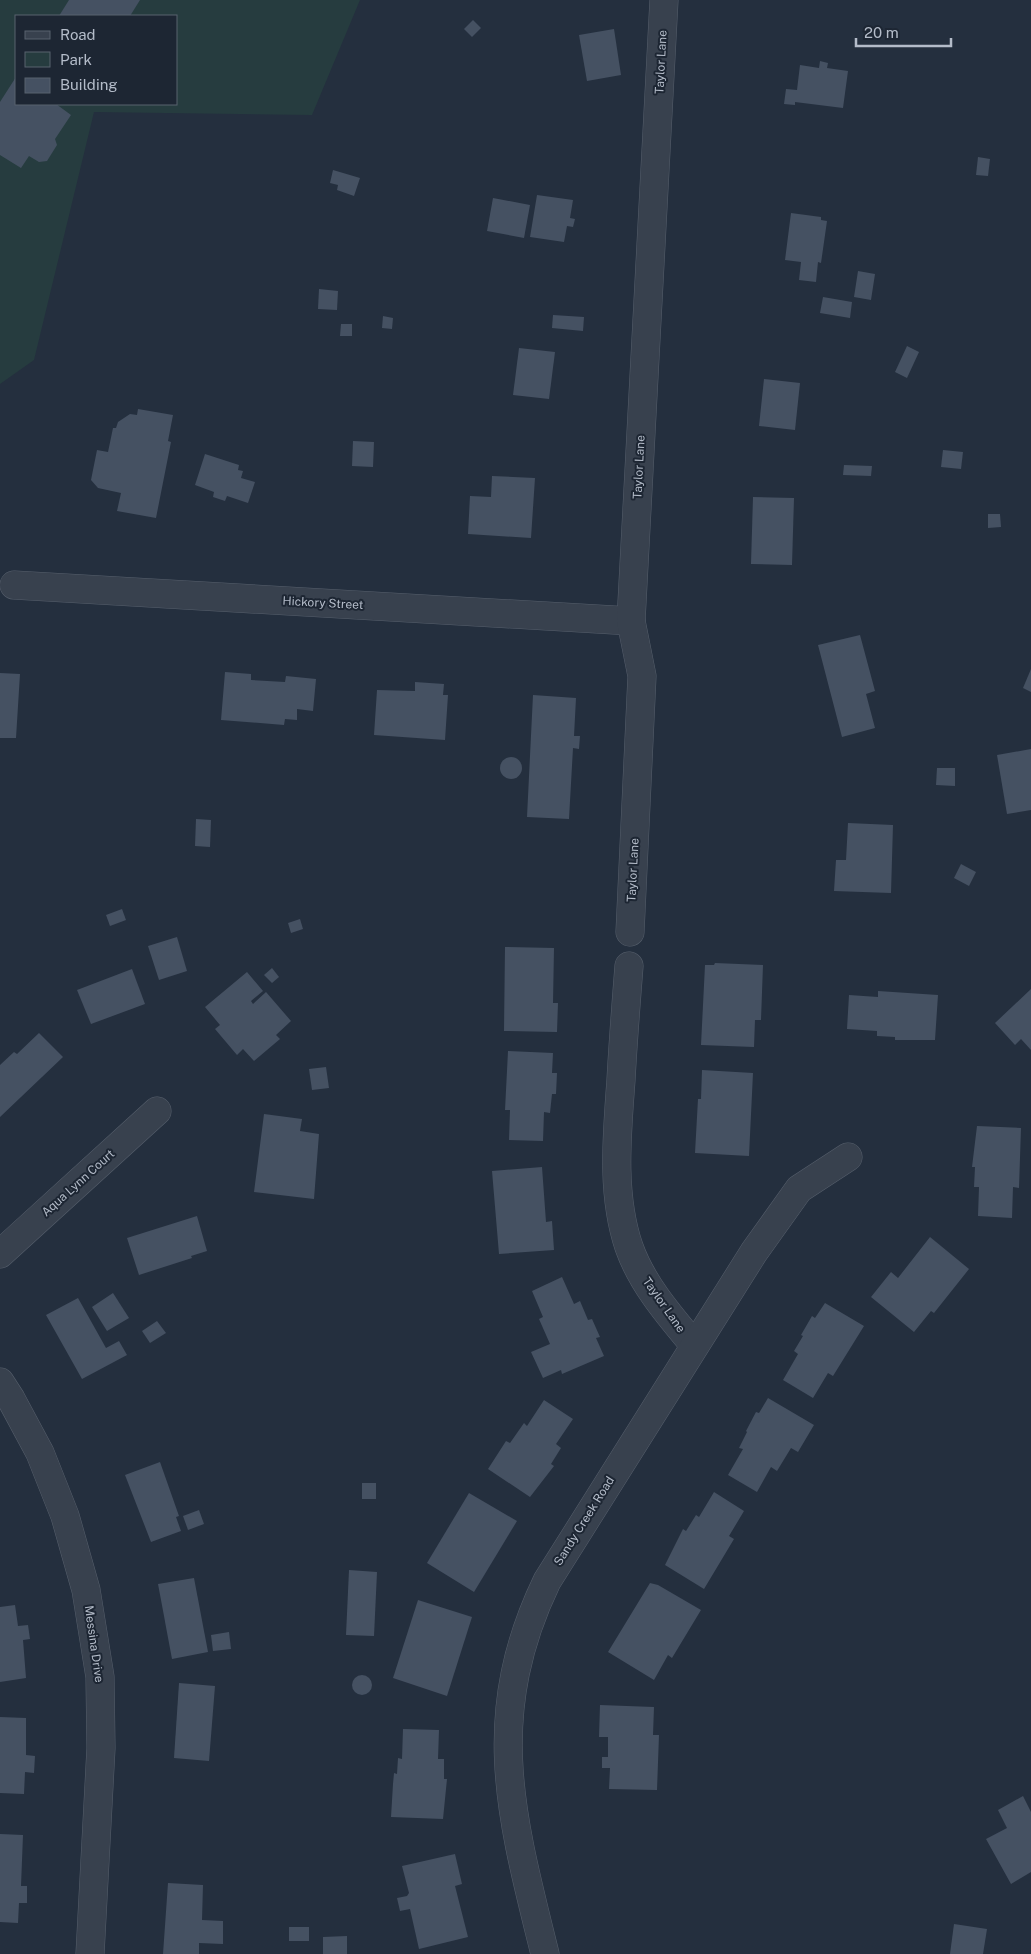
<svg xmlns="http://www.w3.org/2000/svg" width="1031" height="1954" font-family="'Public Sans',sans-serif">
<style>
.green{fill:#263c3f;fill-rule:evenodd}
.building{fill:#455162}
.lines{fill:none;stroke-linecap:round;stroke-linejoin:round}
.minor-casing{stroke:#565f6c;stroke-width:29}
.minor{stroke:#38414e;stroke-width:28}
.labels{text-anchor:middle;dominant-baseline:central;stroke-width:4;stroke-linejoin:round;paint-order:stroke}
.street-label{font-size:12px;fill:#b4bcc9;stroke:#1d2633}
</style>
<rect width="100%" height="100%" fill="#242f3e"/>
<path class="green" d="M 0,0 L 360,0 L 312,115 L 94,112 L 34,360 L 0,384 ZM 16,16 L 176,16 L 176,104 L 16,104 Z"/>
<g class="building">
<path d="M 69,0 L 140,0 L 130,16 L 59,16 Z"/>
<path d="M 473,20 L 481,28 L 472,37 L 464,29 Z"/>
<path d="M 614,29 L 621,75 L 587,81 L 579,35 Z"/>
<path d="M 820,61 L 828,63 L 827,68 L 848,71 L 843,108 L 795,102 L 795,105 L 784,104 L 786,89 L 797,90 L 800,65 L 819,68 Z"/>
<path d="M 16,77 L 16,104 L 56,104 L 71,115 L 55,139 L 57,145 L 47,161 L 39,162 L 29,156 L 21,168 L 0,155 L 0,102 Z"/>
<path d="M 978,157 L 990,159 L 988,176 L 976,175 Z"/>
<path d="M 333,170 L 360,178 L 354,196 L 337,190 L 338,185 L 330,183 Z"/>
<path d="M 537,195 L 573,200 L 570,218 L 575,219 L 573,227 L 567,226 L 564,242 L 530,237 Z"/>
<path d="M 493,198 L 530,205 L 524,238 L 487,231 Z"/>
<path d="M 791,213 L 821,217 L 821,220 L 827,221 L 821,263 L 818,262 L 816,282 L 799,280 L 801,262 L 785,260 Z"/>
<path d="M 858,271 L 875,274 L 871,300 L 854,297 Z"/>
<path d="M 319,289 L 338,291 L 337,310 L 318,309 Z"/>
<path d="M 823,297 L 852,302 L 850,318 L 820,313 Z"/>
<path d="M 553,315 L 584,317 L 583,331 L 552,328 Z"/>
<path d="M 383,316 L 393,318 L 392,329 L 382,328 Z"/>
<path d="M 341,324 L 352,324 L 352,336 L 340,336 Z"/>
<path d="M 907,346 L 919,352 L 907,378 L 895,372 Z"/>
<path d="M 519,348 L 555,352 L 549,399 L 513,395 Z"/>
<path d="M 764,379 L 800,383 L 795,430 L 759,426 Z"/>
<path d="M 138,409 L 173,415 L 168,441 L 171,442 L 156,518 L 117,511 L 121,493 L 98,488 L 91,480 L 97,450 L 108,452 L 113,428 L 116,428 L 118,422 L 130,414 L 137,415 Z"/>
<path d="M 353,441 L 374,442 L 373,467 L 352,466 Z"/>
<path d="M 943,450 L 963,452 L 961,469 L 941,467 Z"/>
<path d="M 205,454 L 239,465 L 238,470 L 243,471 L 241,478 L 255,482 L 248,503 L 227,496 L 225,501 L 213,497 L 214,492 L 195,485 Z"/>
<path d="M 844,465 L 872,466 L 871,476 L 843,475 Z"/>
<path d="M 492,476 L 535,478 L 531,538 L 468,534 L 470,496 L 491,497 Z"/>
<path d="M 753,497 L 794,498 L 792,565 L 751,564 Z"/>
<path d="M 988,514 L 1000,514 L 1001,527 L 988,528 Z"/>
<path d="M 860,635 L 875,691 L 866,694 L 875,728 L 842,737 L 818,645 Z"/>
<path d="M 1031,669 L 1031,692 L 1023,688 Z"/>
<path d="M 225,672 L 251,674 L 251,680 L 285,682 L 286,676 L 316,679 L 313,711 L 297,709 L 297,720 L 285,719 L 284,725 L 221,720 Z"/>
<path d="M 0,673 L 20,674 L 16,738 L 0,738 Z"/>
<path d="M 415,682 L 444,684 L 443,695 L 448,695 L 445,740 L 374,735 L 377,690 L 415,691 Z"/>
<path d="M 533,695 L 576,698 L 574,736 L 580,736 L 579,749 L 573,748 L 569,819 L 527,817 Z"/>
<path d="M 1031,749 L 1031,810 L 1007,814 L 997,755 Z"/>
<circle cx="511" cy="768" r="11"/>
<path d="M 937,768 L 955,768 L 955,786 L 936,785 Z"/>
<path d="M 196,819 L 211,820 L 210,847 L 195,846 Z"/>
<path d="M 848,823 L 893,825 L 891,893 L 834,891 L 836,860 L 846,860 Z"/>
<path d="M 961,864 L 976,872 L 969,886 L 954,878 Z"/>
<path d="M 122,909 L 126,920 L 110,926 L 106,915 Z"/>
<path d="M 300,919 L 303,929 L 291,933 L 288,923 Z"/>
<path d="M 177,937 L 187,971 L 159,980 L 148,946 Z"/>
<path d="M 505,947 L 554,948 L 553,1003 L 558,1003 L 557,1032 L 504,1031 Z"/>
<path d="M 715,963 L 763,965 L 761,1020 L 755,1020 L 754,1047 L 701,1045 L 705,965 L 714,965 Z"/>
<path d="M 272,968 L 279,977 L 272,983 L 264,975 Z"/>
<path d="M 132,969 L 145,1004 L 91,1024 L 77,990 Z"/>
<path d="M 247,972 L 263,991 L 251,1001 L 253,1004 L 266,992 L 291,1021 L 276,1035 L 280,1039 L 254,1061 L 243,1049 L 237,1055 L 215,1029 L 220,1025 L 205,1007 Z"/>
<path d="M 1031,989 L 1031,1050 L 1021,1039 L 1015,1045 L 995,1023 Z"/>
<path d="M 878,991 L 938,995 L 935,1040 L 895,1040 L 895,1037 L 877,1036 L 877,1031 L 847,1029 L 849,995 L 878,997 Z"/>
<path d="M 39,1033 L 63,1057 L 0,1117 L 0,1065 L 14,1052 L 17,1054 Z"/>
<path d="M 508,1051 L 553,1053 L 552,1073 L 557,1073 L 556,1094 L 552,1094 L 550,1113 L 544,1112 L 543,1141 L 509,1140 L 510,1110 L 505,1110 Z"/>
<path d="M 326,1067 L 329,1088 L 312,1090 L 309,1069 Z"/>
<path d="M 702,1070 L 753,1073 L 749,1156 L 695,1153 L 698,1099 L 701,1099 Z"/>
<path d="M 264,1114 L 302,1119 L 300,1131 L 319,1134 L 314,1199 L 254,1192 Z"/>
<path d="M 977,1126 L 1021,1128 L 1019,1188 L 1013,1187 L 1012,1218 L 978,1216 L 979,1187 L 974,1187 L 975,1167 L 972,1167 Z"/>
<path d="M 542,1167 L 546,1222 L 552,1221 L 554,1250 L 499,1254 L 492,1171 Z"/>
<path d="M 197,1216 L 207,1251 L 191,1256 L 192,1258 L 139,1275 L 127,1238 Z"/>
<path d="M 930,1237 L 969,1269 L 934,1313 L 931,1311 L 914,1332 L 871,1297 L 891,1272 L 898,1278 Z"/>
<path d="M 562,1277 L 574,1304 L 580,1301 L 588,1320 L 592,1319 L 600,1337 L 596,1338 L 604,1356 L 562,1374 L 561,1370 L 543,1378 L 531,1352 L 550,1344 L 539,1319 L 543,1317 L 532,1291 Z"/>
<path d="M 113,1293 L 129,1318 L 107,1331 L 92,1307 Z"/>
<path d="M 78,1298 L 106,1348 L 119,1341 L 127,1355 L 82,1379 L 46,1315 Z"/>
<path d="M 825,1303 L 864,1326 L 833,1376 L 828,1373 L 813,1398 L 783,1380 L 798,1354 L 794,1351 L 803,1336 L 801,1335 L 812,1316 L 815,1318 Z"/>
<path d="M 157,1321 L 166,1333 L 150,1343 L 142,1331 Z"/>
<path d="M 768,1398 L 814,1425 L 798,1452 L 791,1448 L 777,1471 L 771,1467 L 757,1492 L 728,1475 L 743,1449 L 739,1448 L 747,1432 L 746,1431 L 756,1412 L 759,1413 Z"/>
<path d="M 544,1400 L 573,1419 L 556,1444 L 561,1448 L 551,1464 L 554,1466 L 530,1497 L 488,1469 L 506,1441 L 510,1443 L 524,1423 L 527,1426 Z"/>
<path d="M 160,1462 L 179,1516 L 176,1517 L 181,1531 L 151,1542 L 125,1475 Z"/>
<rect x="362" y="1483" width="14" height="16"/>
<path d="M 714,1492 L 744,1511 L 729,1536 L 734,1539 L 704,1589 L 665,1565 L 683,1529 L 686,1531 L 696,1515 L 699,1517 Z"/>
<path d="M 469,1493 L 517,1521 L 474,1592 L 427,1563 Z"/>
<path d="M 199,1510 L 204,1524 L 188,1530 L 183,1516 Z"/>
<path d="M 349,1570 L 377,1572 L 374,1636 L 346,1635 Z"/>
<path d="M 194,1578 L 208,1652 L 172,1659 L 158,1584 Z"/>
<path d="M 650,1583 L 658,1585 L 701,1610 L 672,1658 L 668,1655 L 654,1680 L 608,1652 Z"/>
<path d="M 418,1600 L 472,1617 L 447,1696 L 393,1678 Z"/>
<path d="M 15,1605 L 18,1626 L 28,1625 L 30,1639 L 23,1640 L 26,1678 L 0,1682 L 0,1607 Z"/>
<path d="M 229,1632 L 231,1649 L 213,1651 L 211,1635 Z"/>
<circle cx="362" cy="1685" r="10"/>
<path d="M 179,1683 L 215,1686 L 209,1761 L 174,1758 Z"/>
<path d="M 600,1705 L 654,1707 L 653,1735 L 659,1735 L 657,1790 L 609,1789 L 610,1768 L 602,1768 L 602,1757 L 608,1757 L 608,1737 L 599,1737 Z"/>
<path d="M 0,1717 L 26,1718 L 26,1755 L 35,1756 L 34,1773 L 25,1772 L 24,1794 L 0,1793 Z"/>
<path d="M 403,1729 L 439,1730 L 438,1759 L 444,1759 L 444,1779 L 447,1779 L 443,1819 L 391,1817 L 393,1784 L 394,1773 L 397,1774 L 398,1758 L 402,1759 Z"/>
<path d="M 1023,1796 L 1031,1812 L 1031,1872 L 1011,1884 L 986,1839 L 1007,1828 L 998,1810 Z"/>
<path d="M 0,1834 L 23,1835 L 21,1886 L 27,1886 L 27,1903 L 19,1903 L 18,1923 L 0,1922 Z"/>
<path d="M 455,1854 L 462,1884 L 455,1886 L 468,1937 L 419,1949 L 410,1909 L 400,1911 L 397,1898 L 407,1896 L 409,1893 L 402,1866 Z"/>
<path d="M 168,1883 L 203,1885 L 202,1920 L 223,1921 L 223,1944 L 199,1943 L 199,1954 L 163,1954 Z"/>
<path d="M 954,1924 L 987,1929 L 983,1954 L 950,1954 Z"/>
<rect x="289" y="1927" width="20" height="14"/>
<path d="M 347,1936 L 347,1954 L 323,1954 L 323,1937 Z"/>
</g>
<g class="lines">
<defs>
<g id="minor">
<path d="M 14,585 L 631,621"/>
<path d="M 630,932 L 642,676 L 631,621 L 664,0"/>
<path d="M 629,966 C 626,1004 623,1042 621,1080 C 617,1135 611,1194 629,1247 C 642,1284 669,1315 694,1345"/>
<path d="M 0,1254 L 157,1111"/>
<path d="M 0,1382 L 11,1399 L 40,1453 L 65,1516 L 86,1590 L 100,1677 L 101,1748 L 90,1954"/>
<path d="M 545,1954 C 511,1817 482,1716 547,1581 L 754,1252 L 799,1189 L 848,1157"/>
</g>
</defs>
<use href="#minor" class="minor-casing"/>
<use href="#minor" class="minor"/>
</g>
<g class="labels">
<g class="street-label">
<text transform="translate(661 62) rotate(-87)">Taylor Lane</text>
<text transform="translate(639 467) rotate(-87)">Taylor Lane</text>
<text transform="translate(323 603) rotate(3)">Hickory Street</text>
<text transform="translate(633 870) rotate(-87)">Taylor Lane</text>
<text transform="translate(78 1183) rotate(-42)">Aqua Lynn Court</text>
<text transform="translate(664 1305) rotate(55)">Taylor Lane</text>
<text transform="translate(584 1521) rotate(-58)">Sandy Creek Road</text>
<text transform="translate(94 1644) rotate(82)">Messina Drive</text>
</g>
</g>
<rect x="15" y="15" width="162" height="90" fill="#1d2633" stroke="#59626f"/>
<rect x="25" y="31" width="25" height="8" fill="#38414e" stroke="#59626f"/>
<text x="60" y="40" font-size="15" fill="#b4bcc9">Road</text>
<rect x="25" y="52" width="25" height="15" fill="#263c3f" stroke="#59626f"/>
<text x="60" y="65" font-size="15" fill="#b4bcc9">Park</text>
<rect x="25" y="78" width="25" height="15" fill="#455162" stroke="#59626f"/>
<text x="60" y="90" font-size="15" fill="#b4bcc9">Building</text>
<path d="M856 38v8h95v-8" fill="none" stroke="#b4bcc9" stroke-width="2.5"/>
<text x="864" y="38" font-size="15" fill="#b4bcc9" stroke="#1d2633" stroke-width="4" paint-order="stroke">20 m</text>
</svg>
